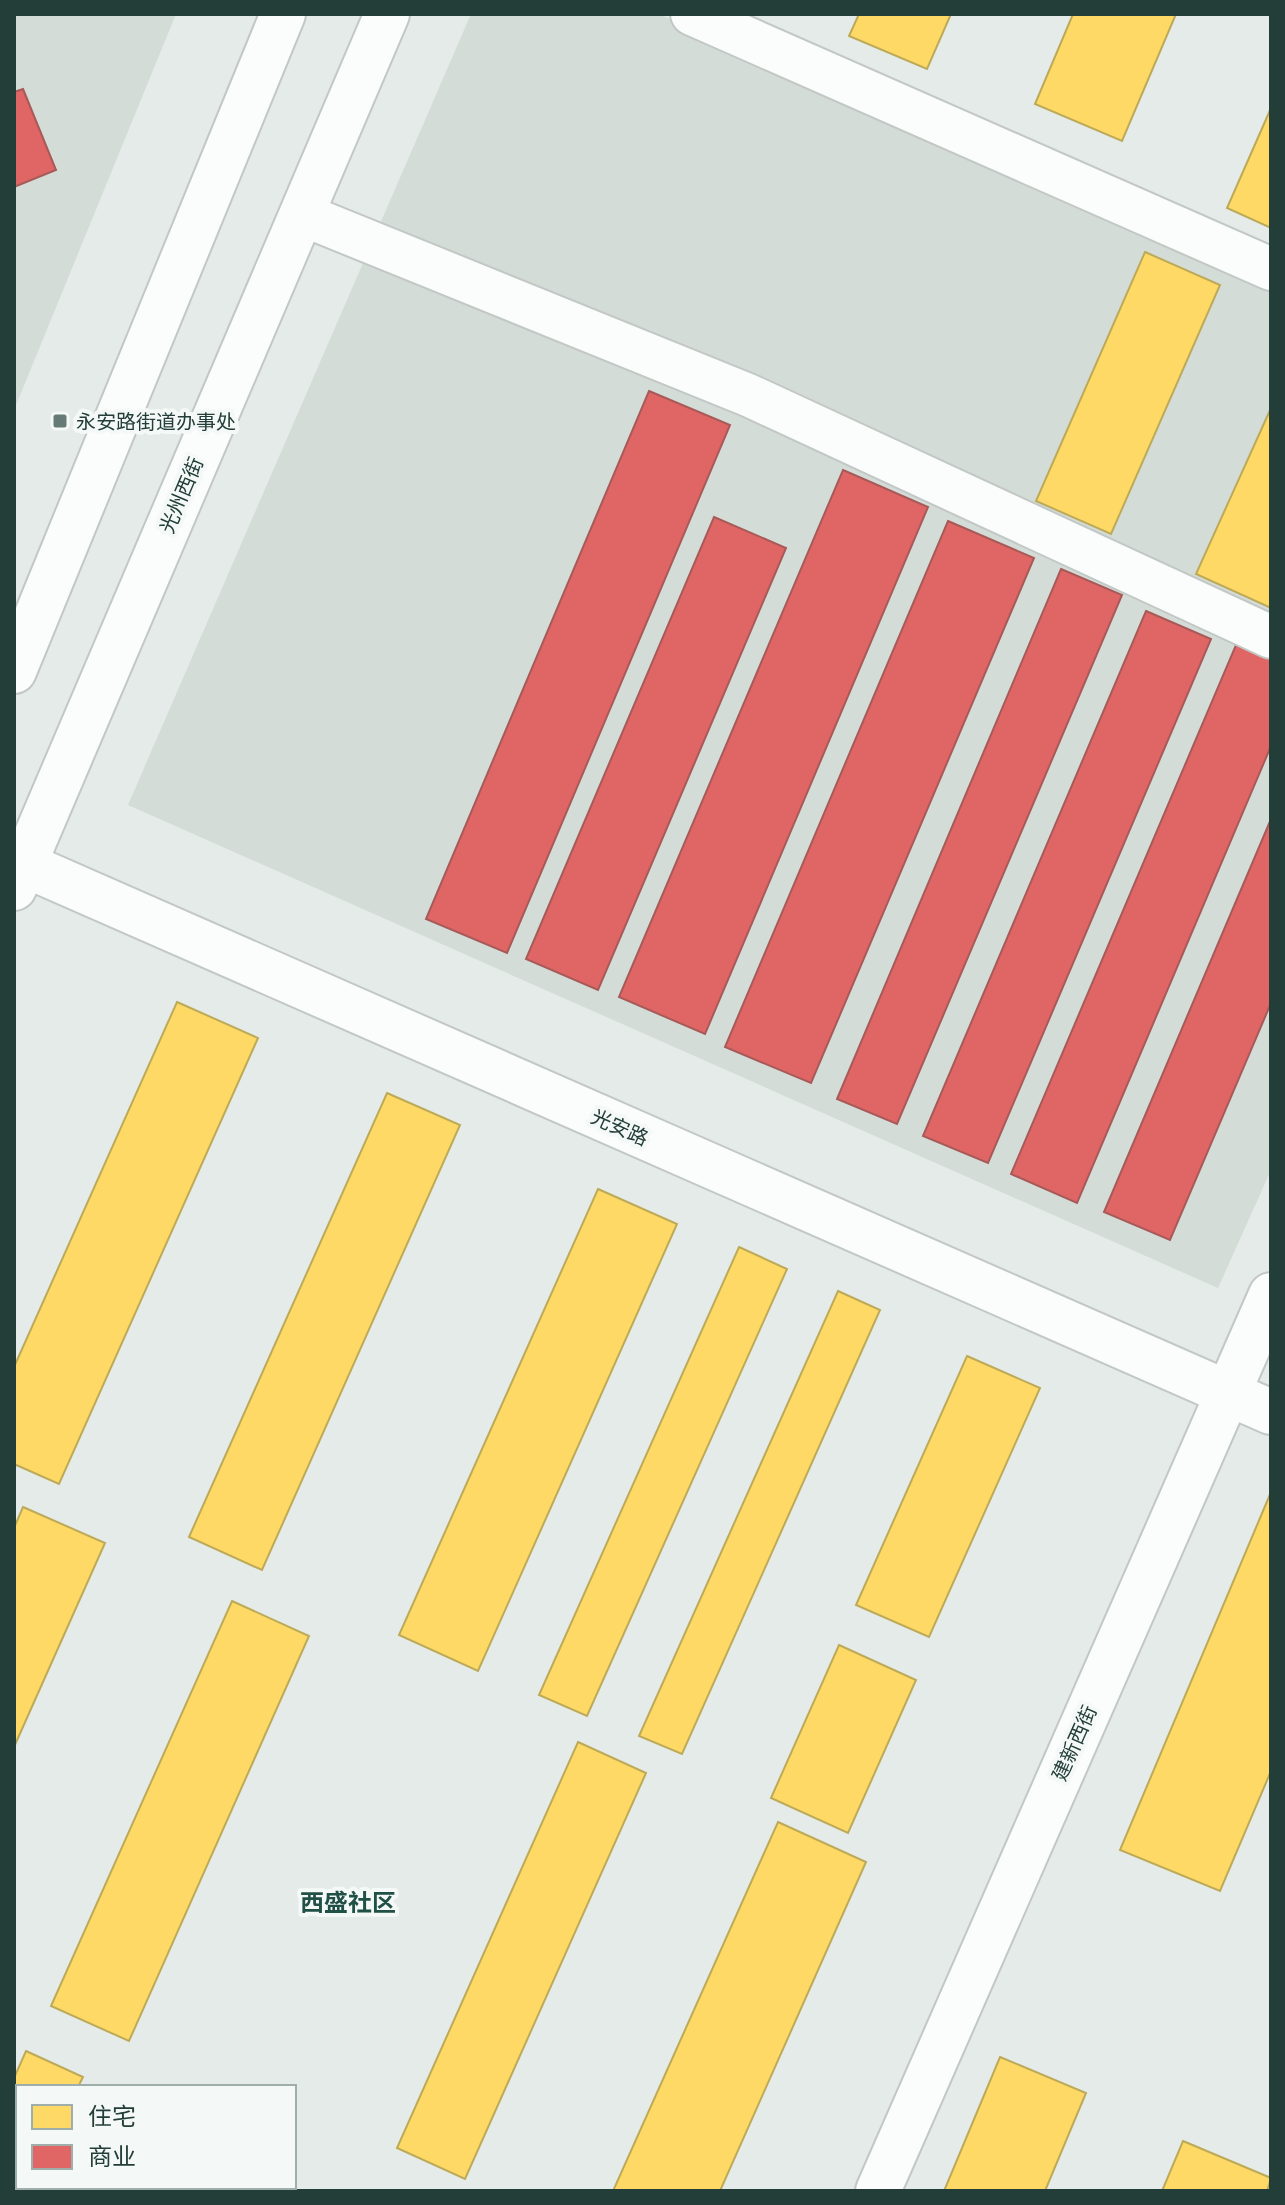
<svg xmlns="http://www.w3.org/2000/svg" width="1285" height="2205" font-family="Ubuntu,'Noto Sans SC',sans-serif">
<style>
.built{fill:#d4dcd8}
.homes{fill:#ffd966;stroke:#bdaa58;stroke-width:2}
.shops{fill:#e06666;stroke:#a75a58;stroke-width:2}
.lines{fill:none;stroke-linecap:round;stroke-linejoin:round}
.street-casing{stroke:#c2c8c5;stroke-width:46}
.secondary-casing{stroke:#c1c8c6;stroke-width:48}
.street{stroke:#fbfcfc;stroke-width:42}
.secondary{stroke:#fbfcfc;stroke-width:44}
.poi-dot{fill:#677b76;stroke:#f4f9f7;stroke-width:3}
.labels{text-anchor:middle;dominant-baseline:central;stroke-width:8;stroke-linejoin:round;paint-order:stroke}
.poi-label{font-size:20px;fill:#233e38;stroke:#f4f9f7;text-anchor:start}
.street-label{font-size:20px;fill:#233e38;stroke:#f4f9f7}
.quarter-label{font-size:24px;font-weight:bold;fill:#205046;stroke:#f4f9f7}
</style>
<rect width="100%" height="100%" fill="#e5ebe8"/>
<g class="built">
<path d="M 14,14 L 176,14 L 14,410 Z"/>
<path d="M 471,14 L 659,14 L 1271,291 L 1271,1170 L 1218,1288 L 128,805 Z"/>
</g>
<g class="homes">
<path d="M 859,14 L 951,14 L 927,69 L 849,36 Z"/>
<path d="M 1073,14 L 1176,14 L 1122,141 L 1035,104 Z"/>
<path d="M 1271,108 L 1271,228 L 1227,208 Z"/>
<path d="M 1145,252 L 1220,285 L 1111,534 L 1036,501 Z"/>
<path d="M 1271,408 L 1271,608 L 1196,574 Z"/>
<path d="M 177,1002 L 258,1038 L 59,1484 L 14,1464 L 14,1367 Z"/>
<path d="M 387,1093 L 460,1125 L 262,1570 L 189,1537 Z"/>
<path d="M 598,1189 L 677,1224 L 478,1671 L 399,1635 Z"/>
<path d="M 739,1247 L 787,1269 L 587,1716 L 539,1695 Z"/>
<path d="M 838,1291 L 880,1310 L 682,1754 L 639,1736 Z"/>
<path d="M 967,1356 L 1040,1388 L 929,1637 L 856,1605 Z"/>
<path d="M 1271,1492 L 1271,1771 L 1220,1891 L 1120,1850 Z"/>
<path d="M 23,1507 L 105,1543 L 14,1747 L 14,1528 Z"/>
<path d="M 232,1601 L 309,1636 L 129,2041 L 51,2006 Z"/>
<path d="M 839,1645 L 916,1680 L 848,1833 L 771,1798 Z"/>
<path d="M 578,1742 L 646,1773 L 465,2179 L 397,2148 Z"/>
<path d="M 778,1822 L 866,1862 L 720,2191 L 613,2191 Z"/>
<path d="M 26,2051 L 83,2077 L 78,2087 L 18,2087 L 18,2187 L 33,2187 L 31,2191 L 14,2191 L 14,2078 Z"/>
<path d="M 1000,2057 L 1086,2093 L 1045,2191 L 944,2191 Z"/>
<path d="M 1183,2141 L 1271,2178 L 1267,2191 L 1162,2191 Z"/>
<path d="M 186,2187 L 266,2187 L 265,2191 L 184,2191 Z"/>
</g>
<g class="shops">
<path d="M 23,89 L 56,170 L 14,187 L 14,92 Z"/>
<path d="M 649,391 L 730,425 L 507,953 L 426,919 Z"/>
<path d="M 843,470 L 928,507 L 705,1034 L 619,997 Z"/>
<path d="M 714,517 L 786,548 L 598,990 L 526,959 Z"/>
<path d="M 948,521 L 1034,558 L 811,1083 L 725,1047 Z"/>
<path d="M 1061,569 L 1122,595 L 897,1124 L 837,1099 Z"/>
<path d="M 1146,611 L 1211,639 L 988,1163 L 923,1136 Z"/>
<path d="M 1236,645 L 1271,660 L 1271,746 L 1077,1203 L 1011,1174 Z"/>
<path d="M 1271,819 L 1271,1003 L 1170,1240 L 1104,1212 Z"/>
</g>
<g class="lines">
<defs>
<g id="street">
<path d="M 692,14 L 1271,269"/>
<path d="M 301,214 L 748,395 L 1271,637"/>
</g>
<g id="secondary">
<path d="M 14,671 L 283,14"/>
<path d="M 14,860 L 1271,1412"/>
<path d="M 14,888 L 387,14"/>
<path d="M 878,2191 L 1271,1295"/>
</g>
</defs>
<use href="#street" class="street-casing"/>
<use href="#secondary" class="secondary-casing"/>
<use href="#street" class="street"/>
<use href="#secondary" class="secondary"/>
</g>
<rect class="poi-dot" x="52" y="413" width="16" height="16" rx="4"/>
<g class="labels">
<g class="poi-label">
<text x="76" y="421">永安路街道办事处</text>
</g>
<g class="street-label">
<text transform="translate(181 495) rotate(-67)">光州西街</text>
<text transform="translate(620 1127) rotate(24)">光安路</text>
<text transform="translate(1074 1743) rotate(-66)">建新西街</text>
</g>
<g class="quarter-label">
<text x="348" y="1902">西盛社区</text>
</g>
</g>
<rect width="1285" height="2205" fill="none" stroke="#233e38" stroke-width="32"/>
<rect x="16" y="2085" width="280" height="104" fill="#f4f9f7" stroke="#a0aeab" stroke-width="2"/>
<rect x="32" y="2105" width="40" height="24" fill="#ffd966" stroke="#a0aeab" stroke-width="2"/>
<text x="88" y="2125" font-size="24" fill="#233e38">住宅</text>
<rect x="32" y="2145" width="40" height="24" fill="#e06666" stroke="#a0aeab" stroke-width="2"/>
<text x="88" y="2165" font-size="24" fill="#233e38">商业</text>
</svg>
